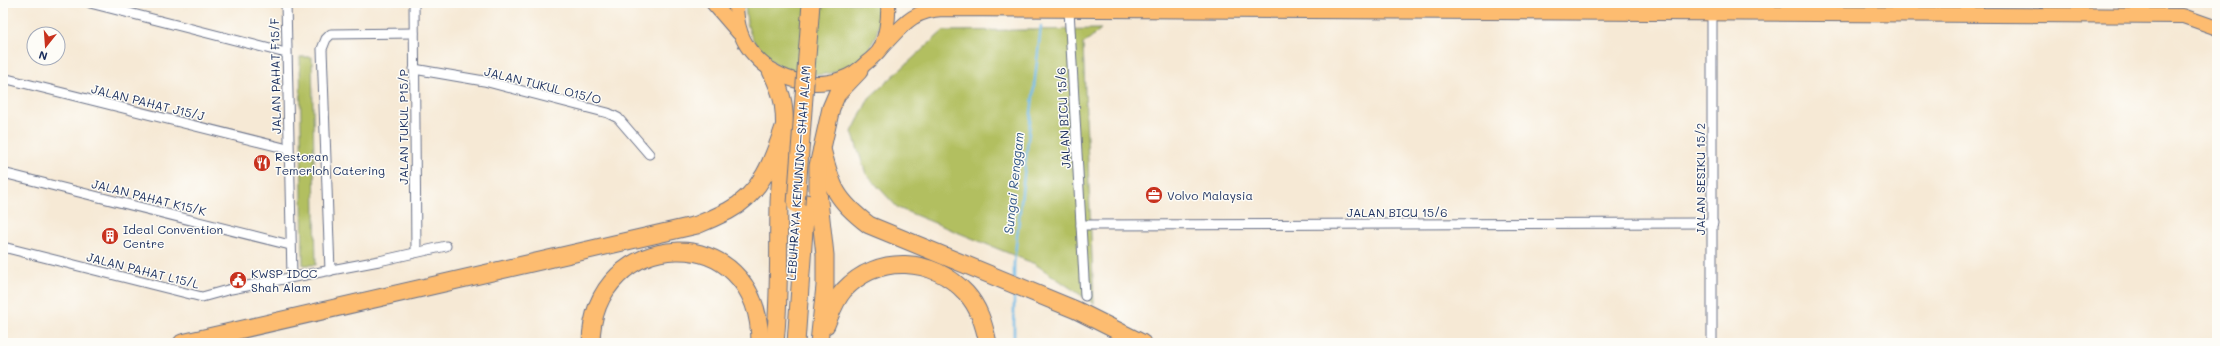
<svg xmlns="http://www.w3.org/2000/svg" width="2220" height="346" font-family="Mali,sans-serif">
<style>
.green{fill:#b2bf61;stroke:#667760}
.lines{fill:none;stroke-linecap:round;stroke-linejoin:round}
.stream{stroke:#6db9e6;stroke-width:2.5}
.street-casing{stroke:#687088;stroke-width:11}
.primary-casing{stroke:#687088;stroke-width:16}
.highway-casing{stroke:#687088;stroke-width:19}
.street{stroke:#fff;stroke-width:9}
.primary{stroke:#fdbc6f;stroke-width:14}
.highway{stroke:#fdbc6f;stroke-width:17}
.highway-bridge-casing{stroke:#687088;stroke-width:19;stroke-linecap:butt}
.highway-bridge{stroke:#fdbc6f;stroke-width:17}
.labels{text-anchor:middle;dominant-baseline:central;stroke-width:3;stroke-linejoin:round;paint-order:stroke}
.street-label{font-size:12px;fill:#1b2f5e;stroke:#fdfcf7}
.poi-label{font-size:12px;fill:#1b2f5e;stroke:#fdfcf7;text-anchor:start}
.water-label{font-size:13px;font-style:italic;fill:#345887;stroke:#fdfcf7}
</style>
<rect width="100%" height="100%" fill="#fdfcf7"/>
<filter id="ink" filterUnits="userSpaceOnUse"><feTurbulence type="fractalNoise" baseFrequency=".025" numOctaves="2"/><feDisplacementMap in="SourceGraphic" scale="8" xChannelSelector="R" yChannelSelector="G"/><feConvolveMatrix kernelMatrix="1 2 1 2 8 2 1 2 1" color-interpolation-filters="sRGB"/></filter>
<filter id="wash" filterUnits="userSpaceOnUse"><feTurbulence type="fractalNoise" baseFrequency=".012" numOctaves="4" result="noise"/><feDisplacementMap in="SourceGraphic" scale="16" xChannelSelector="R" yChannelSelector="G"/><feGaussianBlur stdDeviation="0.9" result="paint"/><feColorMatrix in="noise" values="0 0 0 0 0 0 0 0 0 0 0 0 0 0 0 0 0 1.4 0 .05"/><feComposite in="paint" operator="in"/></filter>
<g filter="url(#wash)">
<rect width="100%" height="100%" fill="#f6e9d5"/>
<g class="green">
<path d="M 745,3 L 882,3 C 880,18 879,34 870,47 C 842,86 782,83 756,44 C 747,32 746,17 745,3 Z"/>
<path d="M 1101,29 L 1083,44 L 1094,304 L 1035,264 L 898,208 L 866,174 L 852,132 L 869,98 L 943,31 Z"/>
<path d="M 300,57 L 312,57 L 316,265 L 303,265 Z"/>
</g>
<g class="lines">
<g class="stream">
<path d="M 1014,279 L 1014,263 L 1041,26"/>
<path d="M 1014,292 L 1014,343"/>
</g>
</g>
</g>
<g filter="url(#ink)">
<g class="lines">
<defs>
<g id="street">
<path d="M 90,3 L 286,53"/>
<path d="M 286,3 L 292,277"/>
<path d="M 414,3 L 416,252"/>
<path d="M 1069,10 L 1085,296"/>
<path d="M 414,69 L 484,81 L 608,113 L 618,118 L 649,154"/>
<path d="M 3,78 L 288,149"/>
<path d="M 3,173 L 290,245"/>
<path d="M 1081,225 L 1713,223"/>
<path d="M 3,247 L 202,297 L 231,289 L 379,261 L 446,246"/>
<path d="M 330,271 L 322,49 L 326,39 L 331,34 L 414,33"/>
<path d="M 1712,343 L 1712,15"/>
</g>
<g id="primary">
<path d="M 713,3 L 739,33"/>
<path d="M 736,3 C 736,22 741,42 755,56 C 782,87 836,94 866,63 C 871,59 878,53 881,48 C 886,34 889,17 888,3"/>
<path d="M 880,49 C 901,28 911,10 943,9 L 2183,16 L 2217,28"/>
</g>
<g id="highway">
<path d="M 771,71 C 776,81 781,92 783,103 C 788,135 780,170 779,203 C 778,250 780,296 775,343"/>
<path d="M 822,149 C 832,188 836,200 869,225 L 1076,310 L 1142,343"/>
<path d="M 826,325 C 831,313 835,300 844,290 C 878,254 933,257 966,293 C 979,307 984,325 988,343"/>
<path d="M 182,343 L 697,225 C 707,221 718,216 728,211 C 761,194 773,160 784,127"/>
<path d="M 591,343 C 592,226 760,215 760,343"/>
<path d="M 796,343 L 806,203"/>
<path d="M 819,343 L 825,286 L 825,255 L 818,192 L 818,166 L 831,108 L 837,94 L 859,71"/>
</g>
</defs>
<use href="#street" class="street-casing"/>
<use href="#primary" class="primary-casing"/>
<use href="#highway" class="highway-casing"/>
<use href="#street" class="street"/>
<use href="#primary" class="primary"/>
<use href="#highway" class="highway"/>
<defs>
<path id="highway-bridge" d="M 796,204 L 811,3"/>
</defs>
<use href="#highway-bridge" class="highway-bridge-casing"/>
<use href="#highway-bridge" class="highway-bridge"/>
</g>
</g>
<defs>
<symbol id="restaurant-disc" viewBox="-11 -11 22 22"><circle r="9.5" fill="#c8321e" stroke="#fdfcf7"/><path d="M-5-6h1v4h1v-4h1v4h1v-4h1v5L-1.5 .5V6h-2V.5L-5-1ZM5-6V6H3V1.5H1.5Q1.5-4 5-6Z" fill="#fff"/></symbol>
<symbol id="office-disc" viewBox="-11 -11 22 22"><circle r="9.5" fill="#c8321e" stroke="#fdfcf7"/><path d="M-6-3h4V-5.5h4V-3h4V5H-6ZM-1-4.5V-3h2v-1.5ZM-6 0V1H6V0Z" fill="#fff"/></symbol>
<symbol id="building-disc" viewBox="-11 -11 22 22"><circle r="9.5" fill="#c8321e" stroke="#fdfcf7"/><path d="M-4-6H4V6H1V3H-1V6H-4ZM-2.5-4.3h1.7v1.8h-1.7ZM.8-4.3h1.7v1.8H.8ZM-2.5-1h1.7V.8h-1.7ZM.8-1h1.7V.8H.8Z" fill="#fff"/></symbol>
<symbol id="civic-disc" viewBox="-11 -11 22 22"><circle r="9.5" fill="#c8321e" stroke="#fdfcf7"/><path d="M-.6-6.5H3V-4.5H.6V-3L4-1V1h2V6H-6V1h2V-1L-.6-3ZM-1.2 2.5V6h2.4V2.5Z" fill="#fff"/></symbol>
</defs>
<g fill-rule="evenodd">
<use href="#restaurant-disc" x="252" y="153" width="20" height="20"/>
<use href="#office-disc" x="1144" y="185" width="20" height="20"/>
<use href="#building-disc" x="100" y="226" width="20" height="20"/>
<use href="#civic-disc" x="228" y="270" width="20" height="20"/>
</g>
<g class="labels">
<g class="street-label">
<text transform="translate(275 76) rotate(-91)">JALAN PAHAT F15/F</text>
<text transform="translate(543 85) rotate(14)">JALAN TUKUL O15/O</text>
<text transform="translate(148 102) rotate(14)">JALAN PAHAT J15/J</text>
<text transform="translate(1063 118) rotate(-93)">JALAN BICU 15/6</text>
<text transform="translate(403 127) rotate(-90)">JALAN TUKUL P15/P</text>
<text transform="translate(798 173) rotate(-86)">LEBUHRAYA KEMUNING–SHAH ALAM</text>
<text transform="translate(1700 179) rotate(-90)">JALAN SESIKU 15/2</text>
<text transform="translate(149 197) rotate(14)">JALAN PAHAT K15/K</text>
<text x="1397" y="212">JALAN BICU 15/6</text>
<text transform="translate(143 270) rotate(14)">JALAN PAHAT L15/L</text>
</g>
<g class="poi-label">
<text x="275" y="156">Restoran<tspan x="275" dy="14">Temerloh Catering</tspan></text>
<text x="1167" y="195">Volvo Malaysia</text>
<text x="123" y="229">Ideal Convention<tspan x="123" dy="14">Centre</tspan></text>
<text x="251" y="273">KWSP IDCC<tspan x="251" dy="14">Shah Alam</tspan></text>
</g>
<g class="water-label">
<text transform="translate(1013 183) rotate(-84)">Sungai Renggam</text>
</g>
</g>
<rect width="2220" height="346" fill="none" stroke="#fdfcf7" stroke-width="16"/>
<g transform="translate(46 46) rotate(197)"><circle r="19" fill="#fdfcf7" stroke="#a3aaba"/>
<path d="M0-3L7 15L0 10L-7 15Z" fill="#c8321e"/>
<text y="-6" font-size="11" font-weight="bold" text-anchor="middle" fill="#1b2f5e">N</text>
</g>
</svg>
